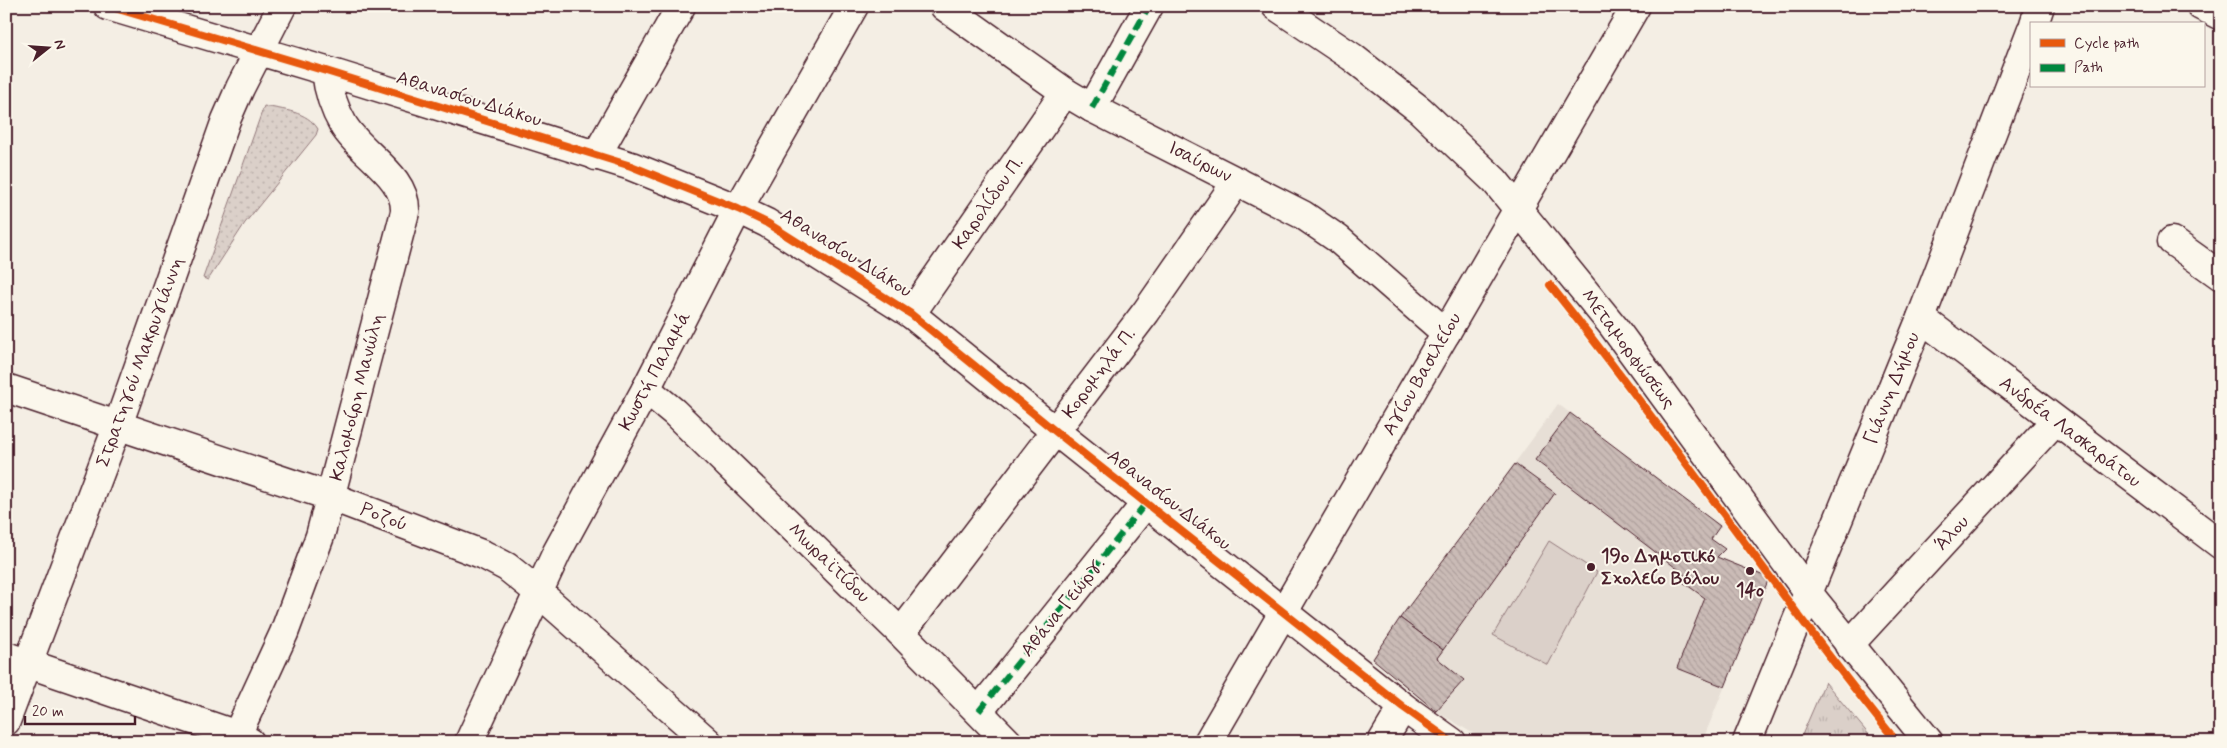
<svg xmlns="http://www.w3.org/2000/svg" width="2227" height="748" font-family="Mynerve,sans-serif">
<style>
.built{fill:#e7dfd6}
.grass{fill:url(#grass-dots);stroke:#92787a}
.park{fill:url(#park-tufts);stroke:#92787a}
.garden{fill:#dbd0c9;stroke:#92787a}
.building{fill:url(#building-back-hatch);stroke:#4a1f2b}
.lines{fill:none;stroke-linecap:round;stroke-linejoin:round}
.minor-casing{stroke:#4a1f2b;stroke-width:31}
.minor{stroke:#fbf7ec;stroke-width:28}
.quiet{stroke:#00873e;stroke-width:6;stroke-dasharray:12 6;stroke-linecap:butt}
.cycleway-casing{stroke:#fbf7ec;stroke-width:11}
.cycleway{stroke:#e8590c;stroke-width:8}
.poi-dot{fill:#4a1f2b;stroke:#fbf7ec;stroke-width:2}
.labels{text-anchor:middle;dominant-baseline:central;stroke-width:4;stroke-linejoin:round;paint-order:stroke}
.street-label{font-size:19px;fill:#4a1f2b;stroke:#fbf7ec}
.poi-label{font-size:19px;font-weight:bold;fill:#4a1f2b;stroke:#fbf7ec;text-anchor:start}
</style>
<defs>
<pattern id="grass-dots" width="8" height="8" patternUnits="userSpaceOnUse" patternTransform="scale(1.25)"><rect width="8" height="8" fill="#dbd0c9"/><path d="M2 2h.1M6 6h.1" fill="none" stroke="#bdb2ad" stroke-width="1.8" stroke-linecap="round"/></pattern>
<pattern id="park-tufts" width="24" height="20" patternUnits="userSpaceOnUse" patternTransform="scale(1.25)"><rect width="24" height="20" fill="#dbd0c9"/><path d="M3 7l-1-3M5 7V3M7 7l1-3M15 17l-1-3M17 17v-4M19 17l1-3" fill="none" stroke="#bdb2ad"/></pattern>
<pattern id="building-back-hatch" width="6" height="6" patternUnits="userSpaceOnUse" patternTransform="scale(1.25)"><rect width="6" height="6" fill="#cabbb6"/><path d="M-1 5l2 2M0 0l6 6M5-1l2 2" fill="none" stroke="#afa09d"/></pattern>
</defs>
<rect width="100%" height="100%" fill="#f4eee4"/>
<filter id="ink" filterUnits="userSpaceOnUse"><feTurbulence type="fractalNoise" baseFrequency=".02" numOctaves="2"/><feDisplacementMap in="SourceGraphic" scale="10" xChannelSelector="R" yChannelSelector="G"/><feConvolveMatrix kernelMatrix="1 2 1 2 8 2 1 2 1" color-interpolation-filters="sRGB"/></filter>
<g filter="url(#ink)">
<path class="built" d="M 1558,404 L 1720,526 L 1711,538 L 1725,549 L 1718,557 L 1769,578 L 1702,742 L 1487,742 L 1436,711 L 1372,658 Z"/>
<path class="grass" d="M 264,106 C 283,110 307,111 318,129 L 316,135 L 245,223 L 208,280 L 203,278 Z"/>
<path class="park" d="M 1825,682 L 1875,742 L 1799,742 Z"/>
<path class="garden" d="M 1549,541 L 1597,572 L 1548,665 L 1493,635 Z"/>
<g class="building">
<path d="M 1570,413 L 1720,526 L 1711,539 L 1725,549 L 1717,557 L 1769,578 L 1725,687 L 1677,668 L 1705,598 L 1680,580 L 1684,574 L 1535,460 Z"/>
<path d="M 1515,464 L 1555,493 L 1443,650 L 1400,618 Z"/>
<path d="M 1400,618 L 1443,650 L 1437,658 L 1464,680 L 1436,711 L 1373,659 Z"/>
</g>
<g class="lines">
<defs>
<g id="minor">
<path d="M 108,6 L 326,71 L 631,166 L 738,209 L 767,223 L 911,314 L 1055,431 L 1403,707 L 1452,742"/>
<path d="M 944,6 L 1065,92 L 1092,108 L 1303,215 L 1338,239 L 1446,333"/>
<path d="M 1276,6 L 1352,57 L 1420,110 L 1495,181 L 1613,326 L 1809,594 L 1929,742"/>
<path d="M 2201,6 L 2221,16"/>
<path d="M 2034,24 L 2040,6"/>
<path d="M 1092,108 L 1149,6"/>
<path d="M 596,156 L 681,6"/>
<path d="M 2172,241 L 2221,276"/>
<path d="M 911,314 L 1065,92"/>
<path d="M 1921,318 L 2221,545"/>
<path d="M 6,388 L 332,497 L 484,555 L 507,567 L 537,591 L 708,742"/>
<path d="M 646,389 L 674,412 L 901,633 L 1008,742"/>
<path d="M 901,633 L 1146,312 L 1237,181"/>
<path d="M 1849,645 L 2055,421"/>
<path d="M 6,656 L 237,735 L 250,742"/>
<path d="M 979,711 L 1146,503"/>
<path d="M 6,721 L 118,425 L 226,120 L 240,88 L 282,6"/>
<path d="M 237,735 L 284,633 L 320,536 L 405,212 C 407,176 362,155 344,126 C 334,109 328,90 326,71"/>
<path d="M 469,742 L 557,552 L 646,389 L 738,209 L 854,6"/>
<path d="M 1208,742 L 1636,6"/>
<path d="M 1382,742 L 1403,707"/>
<path d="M 1747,742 L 1921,318 L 2031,31"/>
</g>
</defs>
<use href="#minor" class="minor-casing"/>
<use href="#minor" class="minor"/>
<g class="quiet">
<path d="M 1092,108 L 1149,6"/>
<path d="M 979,711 L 1146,503"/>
</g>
<defs>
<g id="cycleway">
<path d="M 108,6 L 326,71 L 631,166 L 738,209 L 767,223 L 911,314 L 1055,431 L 1403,707 L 1452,742"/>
<path d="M 1550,285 C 1670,434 1776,593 1897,742"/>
</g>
</defs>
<use href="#cycleway" class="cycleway-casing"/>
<use href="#cycleway" class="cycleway"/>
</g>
</g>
<g class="poi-dot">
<circle cx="1591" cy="567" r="5"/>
<circle cx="1750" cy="571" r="5"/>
</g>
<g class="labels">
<g class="street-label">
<text transform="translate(469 99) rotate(17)">Αθανασίου Διάκου</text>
<text transform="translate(1200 162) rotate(27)">Ισαύρων</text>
<text transform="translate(988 203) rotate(-55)">Καρολίδου Π.</text>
<text transform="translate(846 253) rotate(32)">Αθανασίου Διάκου</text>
<text transform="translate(1628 349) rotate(53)">Μεταμορφώσεως</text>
<text transform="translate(140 362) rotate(-70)">Στρατηγού Μακρυγιάννη</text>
<text transform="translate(655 371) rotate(-62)">Κωστή Παλαμά</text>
<text transform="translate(1099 373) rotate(-53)">Κορομηλά Π.</text>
<text transform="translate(1422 374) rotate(-60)">Αγίου Βασιλείου</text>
<text transform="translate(1892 388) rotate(-68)">Γιάννη Δήμου</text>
<text transform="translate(357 397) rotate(-76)">Καλομοίρη Μανώλη</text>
<text transform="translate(2070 432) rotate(37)">Ανδρέα Λασκαράτου</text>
<text transform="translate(1169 500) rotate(38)">Αθανασίου Διάκου</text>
<text transform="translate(384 517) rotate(21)">Ροζού</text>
<text transform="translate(1952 533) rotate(-47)">Άλου</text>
<text transform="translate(829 563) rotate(44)">Μωραϊτίδου</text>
<text transform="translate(1063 607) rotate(-51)">Αθάνα Γεώργ.</text>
</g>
<g class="poi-label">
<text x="1601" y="556">19ο Δημοτικό<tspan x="1601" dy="22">Σχολείο Βόλου</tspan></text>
<text x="1750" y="590" text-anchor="middle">14o</text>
</g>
</g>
<rect width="2227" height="748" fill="none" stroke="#fbf7ec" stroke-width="25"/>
<rect x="12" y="12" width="2202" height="723" fill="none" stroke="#4a1f2b" stroke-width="2" filter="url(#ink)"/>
<rect x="2030" y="22" width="175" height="65" fill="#fbf7ec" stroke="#b4a19f"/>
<rect x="2040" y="39" width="25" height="8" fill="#e8590c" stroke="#b4a19f"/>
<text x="2074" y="48" font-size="15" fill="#4a1f2b">Cycle path</text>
<rect x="2040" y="64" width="25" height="8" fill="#00873e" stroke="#b4a19f"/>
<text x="2074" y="72" font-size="15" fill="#4a1f2b">Path</text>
<g transform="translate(48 48) rotate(73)" stroke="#fbf7ec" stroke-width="4" paint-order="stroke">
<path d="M0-4L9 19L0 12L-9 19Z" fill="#4a1f2b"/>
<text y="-8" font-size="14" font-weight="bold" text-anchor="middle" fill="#4a1f2b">N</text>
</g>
<path d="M25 716v8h110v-8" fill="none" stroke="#4a1f2b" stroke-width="2.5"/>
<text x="32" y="716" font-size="15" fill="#4a1f2b" stroke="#fbf7ec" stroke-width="4" paint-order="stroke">20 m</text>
</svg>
